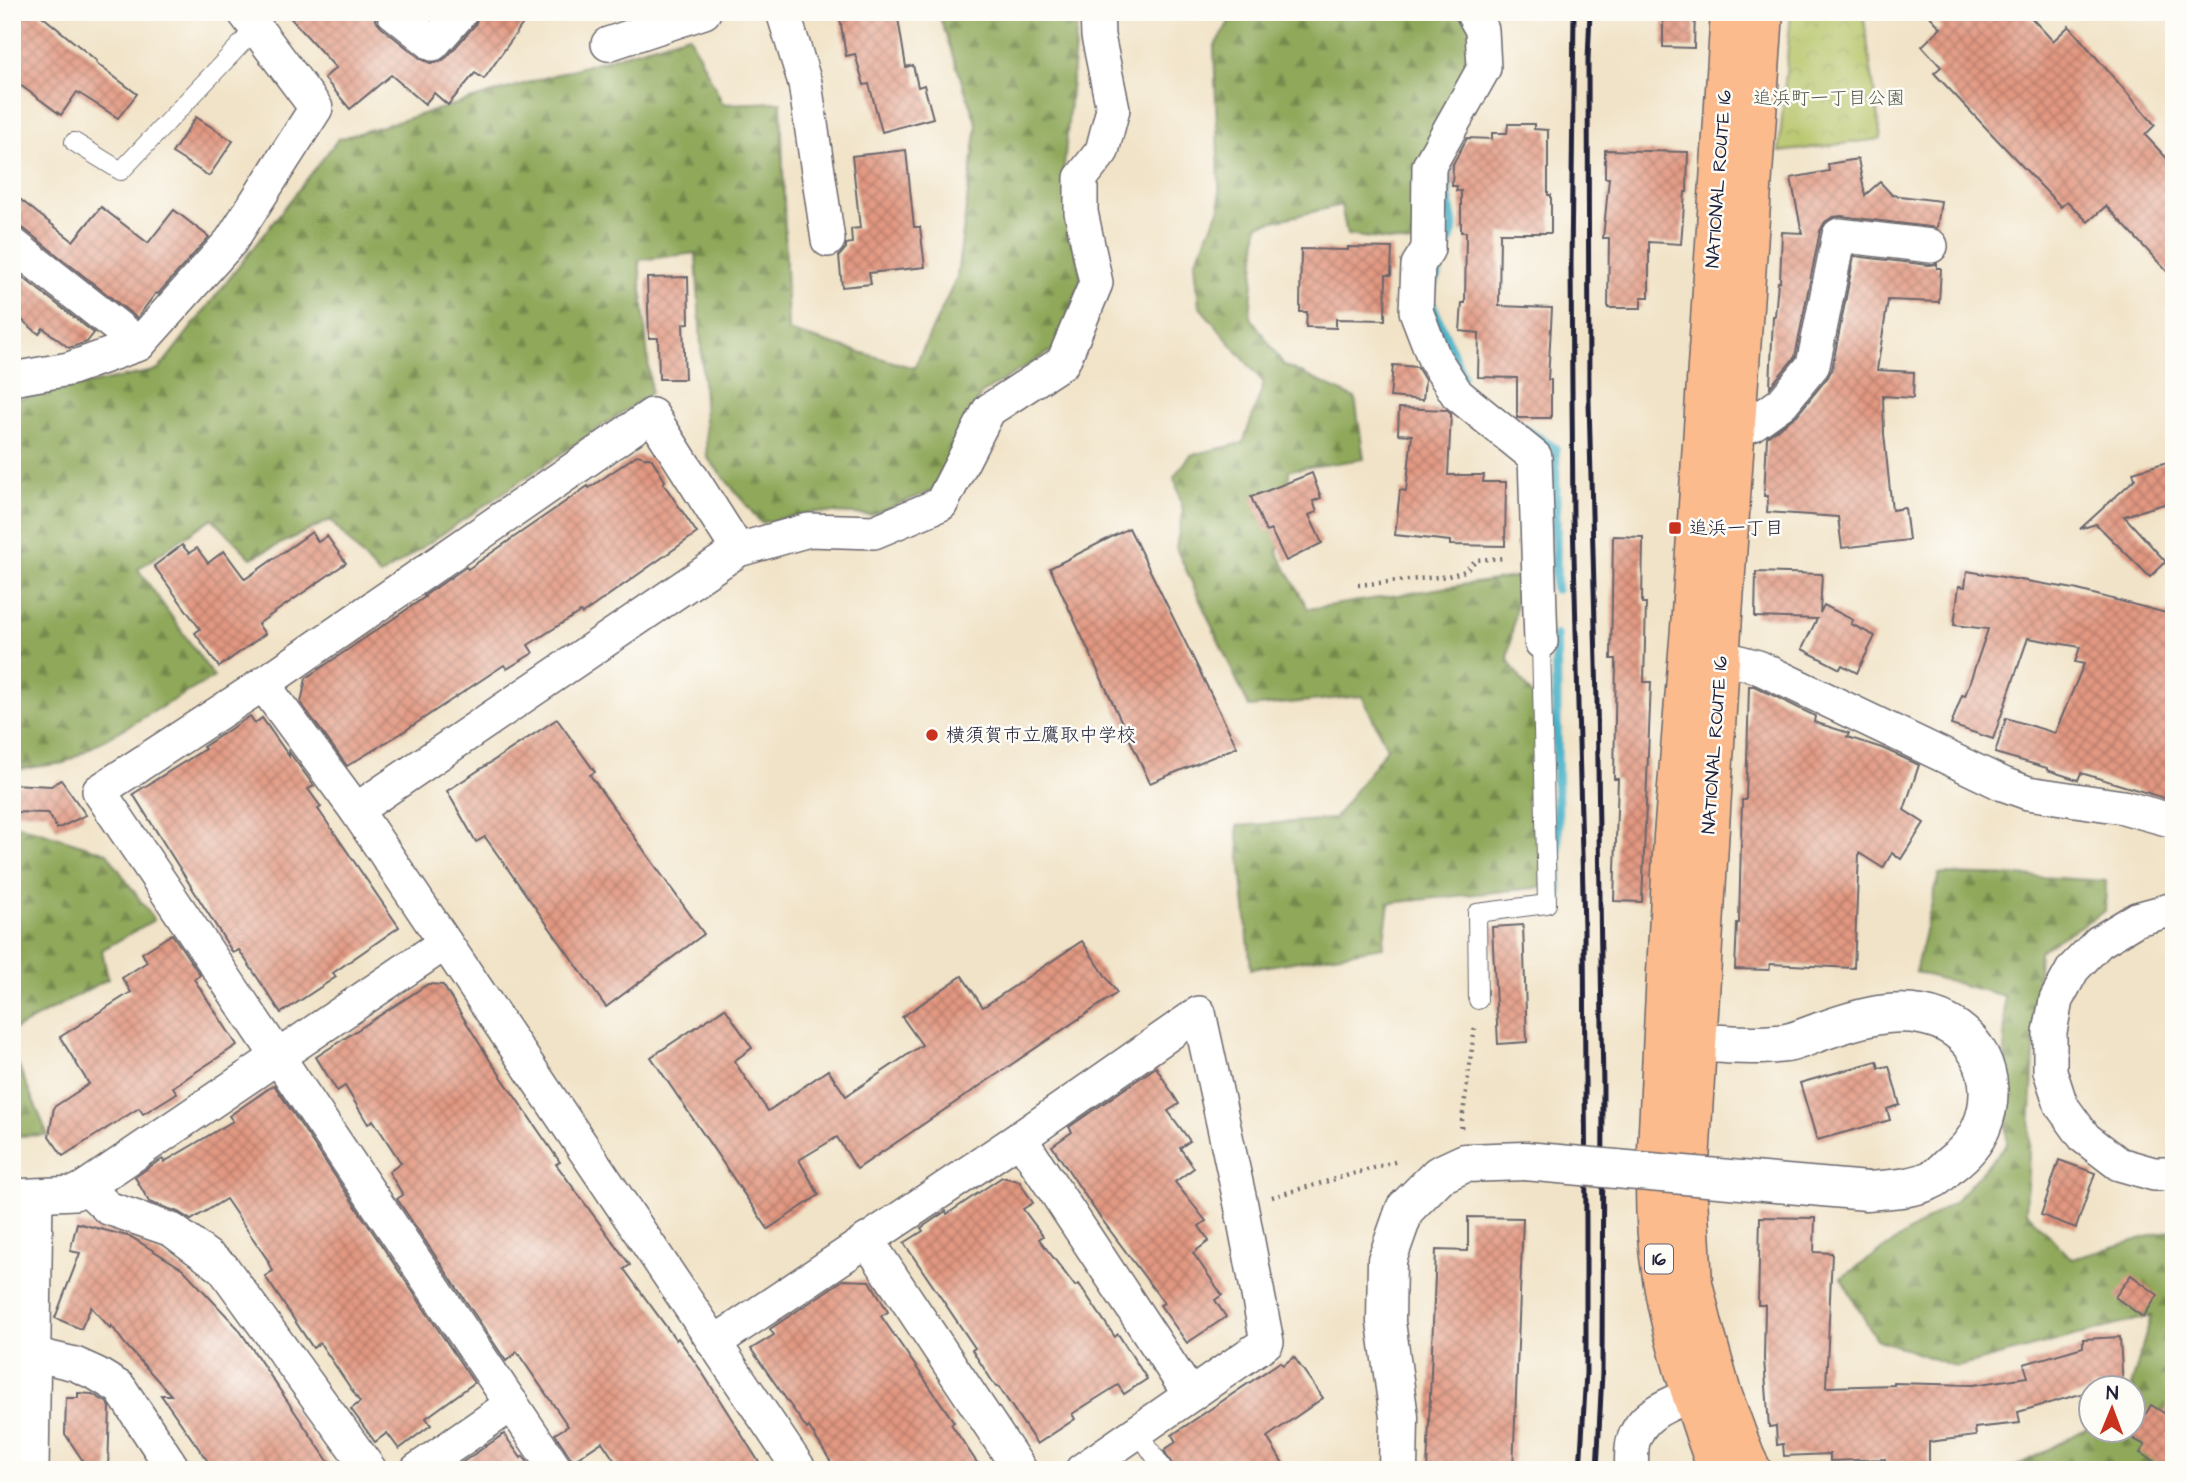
<svg xmlns="http://www.w3.org/2000/svg" width="2186" height="1482" font-family="'Architects Daughter','Klee One',sans-serif">
<style>
.forest{fill:url(#forest-firs);stroke:#58654a;stroke-width:2}
.park{fill:url(#park-crowns);stroke:#6b7250;stroke-width:2}
.lines{fill:none;stroke-linecap:round;stroke-linejoin:round}
.stream{stroke:#4ab2c8;stroke-width:10}
.building{fill:url(#building-cross-hatch)}
.service-casing{stroke:#6a666c;stroke-width:20}
.minor-casing{stroke:#6a666c;stroke-width:36}
.tertiary-casing{stroke:#6a666c;stroke-width:41}
.trunk-casing{stroke:#6a666c;stroke-width:41}
.path{stroke:#6a666c;stroke-width:4.5;stroke-dasharray:2 5;stroke-linecap:butt}
.service{stroke:#fff;stroke-width:18}
.minor{stroke:#fff;stroke-width:33}
.tertiary{stroke:#fff;stroke-width:38}
.trunk{stroke:#fbbb8c;stroke-width:38}
.rail{stroke:#22223b;stroke-width:5}
.tertiary-bridge-casing{stroke:#6a666c;stroke-width:41;stroke-linecap:butt}
.tertiary-bridge{stroke:#fff;stroke-width:38}
.poi-dot{fill:#c8321e;stroke:#fdfcf7;stroke-width:2.5}
.labels{text-anchor:middle;dominant-baseline:central;stroke-width:5;stroke-linejoin:round;paint-order:stroke}
.shield{fill:#fdfcf7;stroke:#646373;stroke-width:2}
.shield-label{font-size:18px;font-weight:bold;fill:#22223b}
.park-label{font-size:19px;fill:#555a49;stroke:#fdfcf7}
.street-label{font-size:19px;fill:#22223b;stroke:#fdfcf7}
.poi-label{font-size:19px;fill:#22223b;stroke:#fdfcf7;text-anchor:start}
</style>
<defs>
<pattern id="forest-firs" width="22" height="20" patternUnits="userSpaceOnUse" patternTransform="scale(1.75)"><rect width="22" height="20" fill="#8fa85a"/><path d="M5 1l3.5 6h-7zM16 11l3.5 6h-7z" fill="#74884c"/></pattern>
<pattern id="park-crowns" width="20" height="18" patternUnits="userSpaceOnUse" patternTransform="scale(1.75)"><rect width="20" height="18" fill="#b4c264"/><path d="M2 6a3 3 0 1 1 6 0M12 15a3 3 0 1 1 6 0" fill="none" stroke="#9aa658"/></pattern>
<pattern id="building-cross-hatch" width="8" height="8" patternUnits="userSpaceOnUse" patternTransform="scale(1.75)"><rect width="8" height="8" fill="#e29881"/><path d="M0 0l8 8M0 8l8-8" fill="none" stroke="#b77c6b"/></pattern>
</defs>
<rect width="100%" height="100%" fill="#fdfcf7"/>
<filter id="ink" filterUnits="userSpaceOnUse"><feTurbulence type="fractalNoise" baseFrequency=".0143" numOctaves="2"/><feDisplacementMap in="SourceGraphic" scale="14" xChannelSelector="R" yChannelSelector="G"/><feConvolveMatrix kernelMatrix="1 2 1 2 8 2 1 2 1" color-interpolation-filters="sRGB"/></filter>
<filter id="wash" filterUnits="userSpaceOnUse"><feTurbulence type="fractalNoise" baseFrequency=".00686" numOctaves="4" result="noise"/><feDisplacementMap in="SourceGraphic" scale="28" xChannelSelector="R" yChannelSelector="G"/><feGaussianBlur stdDeviation="1.57" result="paint"/><feColorMatrix in="noise" values="0 0 0 0 0 0 0 0 0 0 0 0 0 0 0 0 0 1.4 0 .05"/><feComposite in="paint" operator="in"/></filter>
<g filter="url(#wash)">
<rect width="100%" height="100%" fill="#f1e3c7"/>
<g class="forest">
<path d="M 938,12 L 1078,12 L 1063,178 L 1081,280 L 1056,348 L 981,394 L 932,491 L 871,515 L 813,512 L 761,523 L 707,457 L 696,253 L 639,260 L 651,393 L 380,576 L 330,520 L 251,558 L 212,518 L 138,569 L 214,677 L 64,763 L 12,770 L 12,400 L 158,370 L 338,139 L 689,35 L 723,104 L 781,102 L 788,331 L 914,368 L 957,277 L 977,125 Z"/>
<path d="M 1235,12 L 1461,12 L 1476,34 L 1418,244 L 1347,235 L 1341,205 L 1258,225 L 1250,316 L 1284,365 L 1355,398 L 1364,459 L 1289,470 L 1286,530 L 1277,552 L 1308,609 L 1520,576 L 1508,660 L 1540,707 L 1543,887 L 1389,903 L 1383,947 L 1251,969 L 1237,826 L 1334,819 L 1387,748 L 1362,696 L 1249,707 L 1176,548 L 1183,510 L 1174,477 L 1191,455 L 1243,443 L 1264,383 L 1199,306 L 1195,262 L 1220,208 L 1214,47 Z"/>
<path d="M 12,823 L 107,853 L 154,920 L 102,950 L 108,979 L 12,1031 Z"/>
<path d="M 1939,874 L 2021,876 L 2106,881 L 2105,911 L 2039,951 L 2026,1212 L 2072,1259 L 2174,1229 L 2174,1470 L 2010,1470 L 2091,1426 L 2092,1430 L 2134,1430 L 2134,1388 L 2131,1387 L 2151,1316 L 1957,1367 L 1876,1339 L 1841,1278 L 1955,1201 L 2007,1144 L 2004,996 L 1915,972 Z"/>
<path d="M 12,1051 L 48,1135 L 12,1136 Z"/>
</g>
<path class="park" d="M 1791,12 L 1863,12 L 1881,139 L 1779,152 Z"/>
<g class="lines">
<g class="stream">
<path d="M 1449,155 L 1447,194 L 1453,228 L 1429,298 L 1462,376"/>
<path d="M 1518,425 L 1555,449 L 1556,589"/>
<path d="M 1556,636 L 1558,903"/>
</g>
</g>
<g id="blocks">
<g class="building">
<path d="M 20,12 L 37,12 L 97,61 L 96,63 L 137,94 L 118,118 L 77,92 L 61,115 L 12,79 L 12,27 Z"/>
<path d="M 285,12 L 374,12 L 375,20 L 381,27 L 421,59 L 430,63 L 440,62 L 447,57 L 475,25 L 480,12 L 531,12 L 484,79 L 475,73 L 448,105 L 434,93 L 425,104 L 391,75 L 350,109 L 324,78 L 336,68 Z"/>
<path d="M 839,12 L 897,12 L 906,67 L 913,65 L 918,87 L 924,85 L 933,118 L 882,132 L 869,84 L 864,85 L 855,54 L 846,56 Z"/>
<path d="M 1663,12 L 1695,12 L 1694,48 L 1663,47 Z"/>
<path d="M 1926,12 L 2026,12 L 2053,41 L 2069,26 L 2155,125 L 2145,135 L 2174,166 L 2174,279 L 2106,206 L 2088,222 L 2067,201 L 2061,207 L 1934,73 L 1941,67 L 1922,46 L 1941,28 Z"/>
<path d="M 196,117 L 233,141 L 209,176 L 172,153 Z"/>
<path d="M 1508,124 L 1534,124 L 1534,129 L 1548,130 L 1548,195 L 1551,195 L 1551,233 L 1500,233 L 1499,306 L 1552,308 L 1548,380 L 1551,380 L 1551,418 L 1517,418 L 1517,378 L 1478,377 L 1479,333 L 1460,331 L 1462,303 L 1465,303 L 1466,232 L 1461,232 L 1461,191 L 1456,191 L 1457,186 L 1452,186 L 1453,164 L 1467,138 L 1492,139 L 1492,133 L 1507,133 Z"/>
<path d="M 906,150 L 914,227 L 920,227 L 925,267 L 869,273 L 871,284 L 842,287 L 839,256 L 846,248 L 846,244 L 852,243 L 851,229 L 860,228 L 852,156 Z"/>
<path d="M 1605,150 L 1688,152 L 1687,192 L 1685,192 L 1681,244 L 1649,242 L 1649,297 L 1641,297 L 1641,308 L 1608,308 L 1609,238 L 1603,238 L 1609,178 L 1605,178 Z"/>
<path d="M 1858,159 L 1865,195 L 1880,182 L 1892,195 L 1941,201 L 1937,228 L 1841,216 L 1833,217 L 1825,222 L 1820,231 L 1795,357 L 1770,387 L 1773,316 L 1775,316 L 1778,282 L 1780,282 L 1782,232 L 1802,233 L 1791,178 L 1829,171 L 1828,164 Z"/>
<path d="M 12,193 L 73,241 L 101,207 L 148,243 L 174,210 L 209,237 L 158,294 L 156,293 L 137,318 L 24,229 L 12,225 Z"/>
<path d="M 1348,247 L 1392,248 L 1391,275 L 1386,275 L 1385,320 L 1336,319 L 1336,328 L 1306,327 L 1307,312 L 1300,312 L 1301,249 L 1348,250 Z"/>
<path d="M 1854,256 L 1929,265 L 1937,264 L 1937,268 L 1941,268 L 1939,302 L 1888,300 L 1877,370 L 1914,372 L 1913,398 L 1883,396 L 1884,434 L 1892,510 L 1905,508 L 1909,540 L 1842,548 L 1838,517 L 1767,512 L 1768,496 L 1764,496 L 1767,437 L 1797,415 L 1828,377 L 1832,369 Z"/>
<path d="M 12,269 L 94,333 L 87,342 L 69,348 L 43,328 L 39,334 L 12,312 Z"/>
<path d="M 688,277 L 689,323 L 683,324 L 685,379 L 659,379 L 658,338 L 649,338 L 647,278 Z"/>
<path d="M 1393,365 L 1417,367 L 1425,380 L 1423,400 L 1390,397 Z"/>
<path d="M 1399,408 L 1447,410 L 1451,414 L 1448,475 L 1484,475 L 1483,482 L 1506,482 L 1505,546 L 1450,545 L 1450,541 L 1395,535 L 1400,490 L 1406,491 L 1412,435 L 1398,434 Z"/>
<path d="M 637,455 L 652,459 L 665,481 L 663,483 L 697,533 L 582,614 L 580,612 L 528,645 L 533,653 L 507,669 L 504,665 L 400,734 L 347,766 L 301,703 L 306,678 L 425,597 L 424,596 L 466,567 L 468,569 L 588,486 L 589,488 Z"/>
<path d="M 2174,460 L 2174,501 L 2124,516 L 2166,562 L 2150,577 L 2096,524 L 2080,529 L 2135,479 L 2133,472 Z"/>
<path d="M 1312,473 L 1321,498 L 1313,501 L 1317,512 L 1309,515 L 1322,543 L 1286,561 L 1271,530 L 1266,532 L 1251,497 Z"/>
<path d="M 1129,528 L 1237,747 L 1150,783 L 1050,568 Z"/>
<path d="M 312,532 L 318,542 L 327,536 L 346,563 L 258,624 L 265,634 L 219,667 L 195,633 L 200,629 L 154,566 L 182,545 L 189,553 L 197,548 L 208,563 L 224,551 L 245,579 Z"/>
<path d="M 1613,536 L 1643,537 L 1642,603 L 1646,603 L 1644,682 L 1651,682 L 1642,902 L 1614,901 L 1618,779 L 1614,779 L 1616,659 L 1611,659 Z"/>
<path d="M 1967,571 L 2074,589 L 2174,615 L 2174,801 L 2081,773 L 2078,780 L 2047,770 L 2047,768 L 1995,753 L 2006,718 L 2055,733 L 2084,664 L 2075,662 L 2080,647 L 2028,638 L 1993,739 L 1951,725 L 1962,695 L 1965,696 L 1988,629 L 1954,625 L 1959,586 L 1965,587 Z"/>
<path d="M 1756,572 L 1822,574 L 1820,613 L 1824,605 L 1853,620 L 1851,624 L 1875,636 L 1857,673 L 1842,665 L 1840,669 L 1802,649 L 1817,619 L 1755,617 Z"/>
<path d="M 1749,686 L 1754,686 L 1815,716 L 1814,722 L 1849,733 L 1847,737 L 1882,748 L 1919,765 L 1904,810 L 1924,823 L 1901,859 L 1892,853 L 1883,868 L 1859,853 L 1854,968 L 1770,964 L 1769,970 L 1735,969 L 1737,923 L 1739,923 L 1742,800 L 1746,800 Z"/>
<path d="M 250,716 L 255,723 L 262,718 L 289,756 L 289,752 L 314,786 L 308,789 L 321,807 L 318,809 L 399,927 L 333,973 L 336,977 L 281,1013 L 239,950 L 233,953 L 133,794 L 205,749 L 203,747 Z"/>
<path d="M 557,719 L 595,772 L 590,775 L 704,934 L 606,1007 L 485,837 L 476,842 L 447,791 Z"/>
<path d="M 61,780 L 86,815 L 57,829 L 48,813 L 12,812 L 12,784 L 51,786 Z"/>
<path d="M 1523,925 L 1527,1042 L 1498,1044 L 1492,927 Z"/>
<path d="M 172,934 L 200,975 L 194,979 L 237,1045 L 173,1087 L 177,1093 L 143,1114 L 139,1108 L 63,1156 L 49,1136 L 54,1107 L 89,1084 L 60,1037 L 131,992 L 122,978 L 147,962 L 142,953 Z"/>
<path d="M 1082,941 L 1117,993 L 857,1169 L 837,1137 L 799,1160 L 819,1195 L 768,1229 L 651,1057 L 725,1008 L 752,1048 L 734,1061 L 768,1111 L 828,1070 L 846,1096 L 922,1045 L 902,1017 L 962,976 L 983,1007 Z"/>
<path d="M 428,984 L 443,985 L 491,1062 L 560,1162 L 556,1164 L 630,1265 L 624,1269 L 676,1340 L 678,1338 L 700,1369 L 764,1470 L 621,1470 L 602,1442 L 573,1461 L 555,1434 L 568,1426 L 517,1352 L 506,1361 L 397,1199 L 403,1195 L 389,1172 L 401,1163 L 373,1120 L 368,1124 L 345,1086 L 337,1091 L 316,1057 Z"/>
<path d="M 1877,1061 L 1879,1068 L 1889,1066 L 1900,1105 L 1887,1109 L 1890,1120 L 1817,1140 L 1800,1083 Z"/>
<path d="M 1156,1067 L 1179,1104 L 1168,1111 L 1190,1141 L 1180,1148 L 1194,1168 L 1175,1182 L 1206,1221 L 1199,1226 L 1209,1241 L 1193,1253 L 1222,1295 L 1215,1300 L 1226,1317 L 1187,1343 L 1160,1305 L 1164,1303 L 1097,1213 L 1052,1146 L 1072,1132 L 1069,1127 Z"/>
<path d="M 274,1085 L 474,1383 L 426,1418 L 431,1425 L 399,1449 L 387,1433 L 375,1442 L 351,1409 L 360,1402 L 320,1343 L 313,1348 L 265,1276 L 273,1271 L 268,1263 L 269,1262 L 226,1199 L 191,1220 L 178,1212 L 149,1202 L 135,1177 L 154,1164 L 163,1159 L 164,1162 L 233,1121 L 229,1116 Z"/>
<path d="M 2059,1160 L 2095,1173 L 2076,1228 L 2041,1215 Z"/>
<path d="M 1002,1177 L 1019,1181 L 1033,1203 L 1023,1209 L 1043,1236 L 1039,1239 L 1075,1286 L 1079,1284 L 1115,1337 L 1118,1334 L 1147,1379 L 1124,1394 L 1118,1385 L 1072,1414 L 1075,1419 L 1037,1444 L 998,1386 L 996,1387 L 972,1350 L 975,1348 L 904,1243 L 923,1231 L 921,1228 L 946,1211 L 947,1214 Z"/>
<path d="M 1468,1217 L 1523,1218 L 1513,1470 L 1427,1470 L 1436,1250 L 1468,1251 Z"/>
<path d="M 1760,1217 L 1815,1218 L 1814,1252 L 1832,1253 L 1826,1387 L 1894,1385 L 1894,1383 L 1973,1385 L 2028,1377 L 2024,1364 L 2083,1347 L 2083,1339 L 2120,1337 L 2123,1388 L 2091,1388 L 2091,1391 L 2018,1412 L 2020,1423 L 1975,1428 L 1976,1436 L 1929,1442 L 1929,1470 L 1885,1470 L 1885,1459 L 1830,1461 L 1830,1454 L 1784,1456 L 1783,1444 L 1777,1445 L 1776,1426 L 1769,1427 L 1764,1359 L 1765,1305 L 1758,1305 Z"/>
<path d="M 77,1223 L 131,1237 L 183,1269 L 238,1328 L 334,1470 L 214,1470 L 161,1395 L 171,1395 L 125,1344 L 111,1325 L 111,1329 L 91,1307 L 81,1329 L 55,1318 L 80,1253 L 70,1251 Z"/>
<path d="M 2131,1275 L 2158,1295 L 2143,1317 L 2115,1297 Z"/>
<path d="M 843,1280 L 870,1281 L 888,1312 L 881,1316 L 954,1422 L 951,1424 L 982,1470 L 836,1470 L 809,1427 L 807,1429 L 751,1349 L 774,1335 L 770,1329 Z"/>
<path d="M 1294,1357 L 1323,1398 L 1267,1437 L 1287,1470 L 1175,1470 L 1164,1450 L 1176,1442 L 1172,1435 L 1280,1362 L 1283,1365 Z"/>
<path d="M 78,1393 L 92,1394 L 106,1402 L 110,1407 L 108,1470 L 89,1470 L 65,1434 L 66,1398 L 78,1398 Z"/>
<path d="M 2174,1398 L 2174,1470 L 2169,1470 L 2140,1453 L 2145,1445 L 2132,1438 L 2151,1405 L 2164,1413 Z"/>
<path d="M 504,1434 L 521,1458 L 523,1456 L 533,1470 L 451,1470 Z"/>
</g>
</g>
</g>
<g filter="url(#ink)">
<use href="#blocks" fill-opacity="0" stroke="#6a666c" stroke-width="2"/>
<g class="lines">
<defs>
<g id="service">
<path d="M 74,142 L 121,171 L 256,28"/>
<path d="M 1478,1000 L 1477,913 L 1547,904 L 1541,642"/>
<path d="M 1138,1432 L 1164,1470"/>
</g>
<g id="minor">
<path d="M 393,12 L 433,44 L 461,12"/>
<path d="M 783,12 L 805,83 L 828,240"/>
<path d="M 1472,12 L 1482,30 L 1484,68 L 1429,166 L 1428,249 L 1418,265 L 1416,311 L 1434,358 L 1457,394 L 1535,457 L 1541,642"/>
<path d="M 608,44 L 704,12"/>
<path d="M 12,244 L 139,344"/>
<path d="M 12,379 L 69,369 L 139,344 L 231,241 L 316,108 L 244,12"/>
<path d="M 1736,425 L 1751,425 L 1782,403 L 1813,365 L 1839,235 L 1931,246"/>
<path d="M 1694,658 L 1736,661 L 1758,667 L 2003,784 L 2028,793 L 2123,807 L 2174,821"/>
<path d="M 263,684 L 356,810 L 800,1470"/>
<path d="M 356,810 L 738,550 L 809,530 L 874,532 L 941,504 L 989,410 L 1063,362 L 1096,283 L 1081,212 L 1081,178 L 1102,151 L 1113,109 L 1098,36 L 1097,12"/>
<path d="M 2174,909 L 2137,919 L 2099,942 L 2073,969 L 2056,1000 L 2050,1032 L 2050,1071 L 2061,1105 L 2085,1138 L 2119,1164 L 2154,1174 L 2174,1174"/>
<path d="M 1020,1138 L 1190,1395"/>
<path d="M 86,1187 L 108,1208 L 172,1230 L 223,1268 L 370,1470"/>
<path d="M 12,1196 L 75,1193 L 86,1187 L 445,943"/>
<path d="M 867,1240 L 1020,1470"/>
<path d="M 714,1343 L 1020,1138 L 1199,1013 L 1241,1205 L 1267,1342 L 1082,1470"/>
<path d="M 33,1354 L 75,1364 L 97,1374 L 120,1388 L 174,1470"/>
<path d="M 32,1470 L 36,1196"/>
<path d="M 417,1470 L 512,1404"/>
<path d="M 556,1470 L 99,791 L 263,684 L 652,415 L 738,550"/>
<path d="M 1631,1470 C 1632,1461 1631,1450 1633,1442 C 1641,1414 1667,1405 1691,1395"/>
</g>
<g id="tertiary">
<path d="M 1664,1040 C 1704,1042 1746,1048 1786,1043 C 1798,1041 1810,1035 1822,1031 C 1853,1020 1887,1009 1921,1015 C 1975,1024 2003,1077 1981,1128 C 1975,1142 1963,1155 1951,1164 C 1946,1168 1940,1175 1935,1178 C 1915,1189 1889,1189 1867,1191"/>
<path d="M 1398,1470 L 1399,1417 L 1386,1322 L 1387,1260 L 1405,1209 L 1439,1175 L 1465,1163 L 1525,1161"/>
</g>
<g id="trunk">
<path d="M 1718,1470 C 1710,1452 1704,1432 1698,1414 C 1671,1336 1655,1270 1655,1188 L 1673,836 L 1690,628 L 1730,12"/>
<path d="M 1752,1470 L 1745,1456 L 1721,1390 L 1703,1325 L 1693,1283 L 1688,1196 L 1720,660 L 1764,12"/>
</g>
</defs>
<use href="#service" class="service-casing"/>
<use href="#minor" class="minor-casing"/>
<use href="#tertiary" class="tertiary-casing"/>
<use href="#trunk" class="trunk-casing"/>
<g class="path">
<path d="M 1358,585 L 1448,576 L 1465,571 L 1476,560 L 1505,558"/>
<path d="M 1461,1128 L 1475,1026"/>
<path d="M 1272,1197 L 1398,1161"/>
</g>
<use href="#service" class="service"/>
<use href="#minor" class="minor"/>
<use href="#tertiary" class="tertiary"/>
<use href="#trunk" class="trunk"/>
<g class="rail">
<path d="M 1574,12 L 1571,264 L 1573,518 L 1584,929 L 1586,1225 L 1586,1373 L 1580,1470"/>
<path d="M 1590,12 L 1588,60 L 1589,402 L 1597,700 L 1603,1089 L 1602,1373 L 1597,1470"/>
</g>
<defs>
<path id="tertiary-bridge" d="M 1525,1161 L 1867,1191"/>
</defs>
<use href="#tertiary-bridge" class="tertiary-bridge-casing"/>
<use href="#tertiary-bridge" class="tertiary-bridge"/>
</g>
</g>
<g class="poi-dot">
<rect x="1668" y="521" width="14" height="14" rx="3.5"/>
<circle cx="932" cy="735" r="7"/>
</g>
<g class="labels">
<rect class="shield" x="1645" y="1244.5" width="28" height="29" rx="5"/>
<g class="shield-label">
<text x="1659" y="1259">16</text>
</g>
<g class="park-label">
<text x="1829" y="98">追浜町一丁目公園</text>
</g>
<g class="street-label">
<text transform="translate(1719 179) rotate(-86)">NATIONAL ROUTE 16</text>
<text transform="translate(1715 745) rotate(-86)">NATIONAL ROUTE 16</text>
</g>
<g class="poi-label">
<text x="1689" y="528">追浜一丁目</text>
<text x="946" y="735">横須賀市立鷹取中学校</text>
</g>
</g>
<rect width="2186" height="1482" fill="none" stroke="#fdfcf7" stroke-width="42"/>
<g transform="translate(2112 1409) rotate(1)"><circle r="33" fill="#fdfcf7" stroke="#a5a5ac" stroke-width="2"/>
<path d="M0-5L12 26L0 18L-12 26Z" fill="#c8321e"/>
<text y="-10" font-size="19" font-weight="bold" text-anchor="middle" fill="#22223b">N</text>
</g>
</svg>
